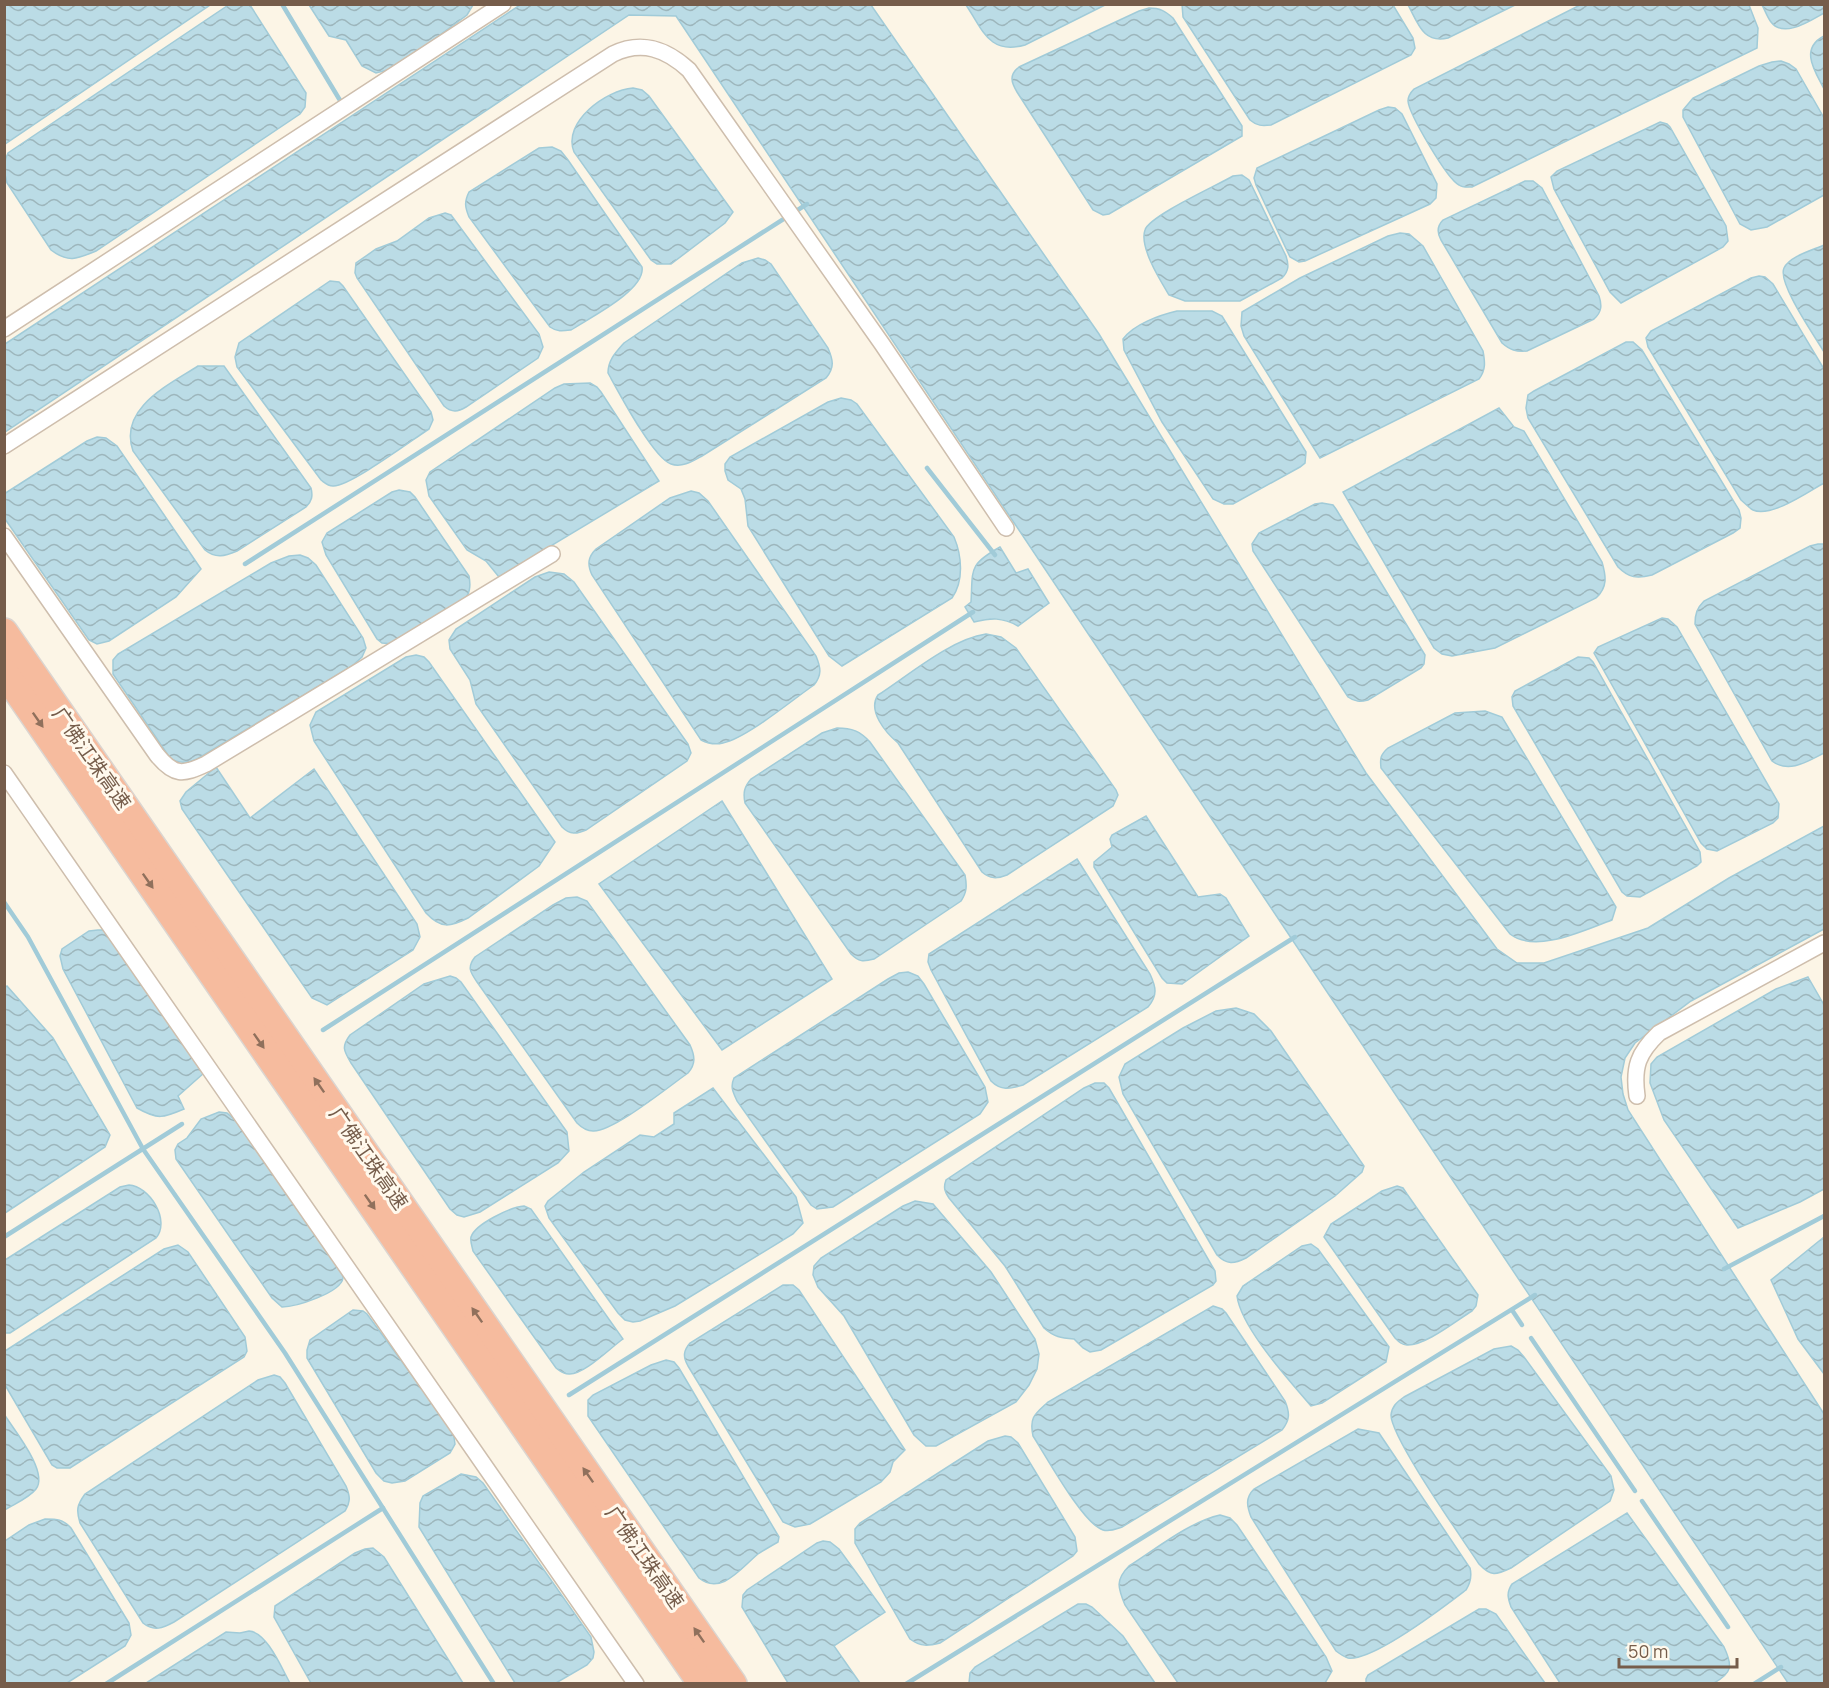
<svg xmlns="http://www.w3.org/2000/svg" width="1829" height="1688" font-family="Manrope,'Noto Sans SC',sans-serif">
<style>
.water{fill:url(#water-waves);stroke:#a1cbd8;stroke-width:1.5}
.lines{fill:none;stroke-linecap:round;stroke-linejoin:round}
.stream{stroke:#a1cbd8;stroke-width:4.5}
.street-casing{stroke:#cebead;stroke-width:18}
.highway-casing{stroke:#dbd5d0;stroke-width:30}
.street{stroke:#fff;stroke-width:15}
.highway{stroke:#f6bb9e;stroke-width:27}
.oneway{fill:#90705c}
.labels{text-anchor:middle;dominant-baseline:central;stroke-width:6;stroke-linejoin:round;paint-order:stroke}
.street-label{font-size:20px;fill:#765d4b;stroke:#fff9ed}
</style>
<defs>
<pattern id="water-waves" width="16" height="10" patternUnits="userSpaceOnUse" patternTransform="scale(1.5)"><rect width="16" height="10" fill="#bbdce6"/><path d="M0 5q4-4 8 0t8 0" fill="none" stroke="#9db6bc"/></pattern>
</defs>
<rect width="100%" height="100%" fill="#fcf5e6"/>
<g class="water">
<path d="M 5,4 L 210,4 L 210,5 L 5,144 Z"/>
<path d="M 230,4 L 250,5 L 306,93 L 305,107 L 300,114 L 96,251 C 77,259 68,263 51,250 L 7,183 C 4,173 3,163 8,153 Z"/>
<path d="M 1182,4 L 1393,5 L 1413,38 L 1415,48 L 1411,55 L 1271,125 C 1262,126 1257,126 1250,120 L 1183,17 Z"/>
<path d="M 1582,4 L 1749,5 L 1758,28 L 1757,48 L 1472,187 C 1468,187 1463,188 1459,185 C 1447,179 1409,114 1408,101 C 1408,96 1410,93 1414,89 Z"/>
<path d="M 309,5 L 473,5 L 467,15 L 395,68 L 376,73 L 362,66 L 346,40 L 329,36 Z"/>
<path d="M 520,5 L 871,5 L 1099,334 L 1366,773 L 1497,949 L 1517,963 L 1544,963 L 1648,928 L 1729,878 L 1824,826 L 1824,929 L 1691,1001 L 1635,1043 L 1625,1058 L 1621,1077 L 1623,1094 L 1628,1110 L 1824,1414 L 1824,1683 L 1788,1683 L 676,16 L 629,15 L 5,432 L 5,344 Z"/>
<path d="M 966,5 L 1105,5 L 1025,45 C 989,55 983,30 966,5 Z"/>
<path d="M 1408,5 L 1515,5 L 1448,38 C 1423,44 1418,23 1408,5 Z"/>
<path d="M 1762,5 L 1824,5 L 1824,13 C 1811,20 1784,39 1771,22 C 1767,17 1765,10 1762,5 Z"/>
<path d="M 1149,8 C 1160,8 1165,11 1173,18 L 1242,126 L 1242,136 L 1109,214 L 1103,215 L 1093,210 L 1017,92 C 1011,82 1009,75 1019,67 L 1139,11 Z"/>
<path d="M 1824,36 L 1824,89 C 1815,71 1799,49 1824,36 Z"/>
<path d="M 1781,61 L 1789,64 L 1796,69 L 1824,118 L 1824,195 L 1767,227 L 1751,230 L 1740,224 L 1683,117 L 1683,110 L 1693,98 L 1759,66 L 1772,62 Z"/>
<path d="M 633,88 L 642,90 L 649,96 L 733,212 L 725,223 L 671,264 L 657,264 L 651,260 L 574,152 C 562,122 606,90 633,88 Z"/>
<path d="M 1388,107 L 1395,108 L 1402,114 L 1437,184 L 1436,198 L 1430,204 L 1305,261 L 1299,262 L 1290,257 L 1256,185 L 1254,178 L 1257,168 L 1379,110 Z"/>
<path d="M 1660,122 L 1667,124 L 1670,127 L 1726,226 L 1728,241 L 1723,247 L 1621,303 L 1610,292 L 1554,189 L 1551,177 L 1557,171 Z"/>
<path d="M 552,147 L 561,151 L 568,160 L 642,267 C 646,290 589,318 571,330 C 563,331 557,332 550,327 L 469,217 C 465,207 464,202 469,192 L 539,148 Z"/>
<path d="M 1242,175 L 1249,180 L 1286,256 C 1289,265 1289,271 1282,278 L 1240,301 L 1185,301 L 1169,295 C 1160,280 1139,247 1145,230 C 1149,216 1218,185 1233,176 Z"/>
<path d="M 1525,181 L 1533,181 L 1542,188 L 1599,296 C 1602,305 1602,312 1594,319 L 1527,351 C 1516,352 1510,350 1502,343 L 1441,240 C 1437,233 1437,226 1443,220 Z"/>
<path d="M 445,213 L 451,215 L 457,223 L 539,334 L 543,347 L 538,358 L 466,407 C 458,412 452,413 444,406 L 357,278 L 355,273 L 356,263 L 376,249 L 397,241 L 429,218 Z"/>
<path d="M 1400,233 L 1409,234 L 1423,246 L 1483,351 C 1485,362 1486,370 1479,379 L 1320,458 L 1244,336 L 1241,326 L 1242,312 L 1300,278 L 1388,236 Z"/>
<path d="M 1824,245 L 1824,352 C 1816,338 1777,283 1784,268 C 1790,256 1813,250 1824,245 Z"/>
<path d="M 758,258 L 765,260 L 771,264 L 828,348 C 833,360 835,367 826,378 L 702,456 C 693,461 682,468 671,464 C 653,458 618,391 608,373 C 608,360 616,352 624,343 L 742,263 Z"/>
<path d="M 1759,276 L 1765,277 L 1773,284 L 1824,369 L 1824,483 C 1808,492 1771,518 1753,510 C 1749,508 1745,503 1741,500 L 1648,347 L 1646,338 L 1651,331 L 1751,278 Z"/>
<path d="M 330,281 L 339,282 L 343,286 L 431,412 L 433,420 L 429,429 C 412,440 349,487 333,486 C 328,486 325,483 321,480 L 237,367 L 235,357 L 239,343 Z"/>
<path d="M 1177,311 L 1212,311 L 1222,316 L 1306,452 L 1305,463 L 1300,467 L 1233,504 L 1224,504 L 1213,499 L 1162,422 L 1124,350 L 1123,339 C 1134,324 1160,315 1177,311 Z"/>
<path d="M 1626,342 L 1633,342 L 1642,350 L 1739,510 L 1741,518 L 1740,528 L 1733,533 L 1652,575 C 1637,579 1629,578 1618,567 L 1528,418 L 1526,408 L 1528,395 L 1534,391 Z"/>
<path d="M 198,366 L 224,366 L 311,488 C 313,496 312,501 306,507 L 237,551 C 225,556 216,559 205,550 L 133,451 C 118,408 169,385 198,366 Z"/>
<path d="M 590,383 L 597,387 L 601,392 L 659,481 L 499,577 L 486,561 L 467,550 L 429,496 L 426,480 L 430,472 L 555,388 L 564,384 Z"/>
<path d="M 841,398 L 851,400 L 857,404 L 954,537 C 962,556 964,581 952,598 L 842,666 L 829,656 L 748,526 L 745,499 L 741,489 L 728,480 L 725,471 L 725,464 L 730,457 L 828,402 Z"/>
<path d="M 1499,408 L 1514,427 L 1524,431 L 1602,562 C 1606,576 1608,587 1596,598 L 1495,648 L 1452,656 L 1442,654 L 1434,648 L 1343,492 Z"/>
<path d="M 97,437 L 106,438 L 117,446 L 201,569 L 176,597 L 109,641 L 97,644 L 89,640 L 5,519 L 4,494 L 87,441 Z"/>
<path d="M 399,490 L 410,492 L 415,497 L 469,576 C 471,587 470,593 463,602 L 394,644 L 382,643 L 377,639 L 326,555 L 322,542 L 327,533 L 392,492 Z"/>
<path d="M 691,491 L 699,493 L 708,501 L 816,656 C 821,668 822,675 814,685 C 792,700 747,738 723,743 C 715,745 709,744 701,740 L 592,575 C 587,564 588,557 596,549 L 670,498 Z"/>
<path d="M 1322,503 L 1333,505 L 1336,509 L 1425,655 L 1424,664 L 1421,668 L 1368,700 C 1360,702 1355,702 1348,697 L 1253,551 L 1252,544 L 1259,533 L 1315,504 Z"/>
<path d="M 1818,544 L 1824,544 L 1824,753 C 1808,761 1789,774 1772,761 L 1695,624 C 1695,614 1697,608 1704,601 L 1810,546 Z"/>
<path d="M 1000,547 L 1016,573 L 1028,569 L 1049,603 L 1018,626 C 1002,617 991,618 974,622 L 965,607 L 971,602 C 973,569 968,565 1000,547 Z"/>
<path d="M 300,555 L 308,558 L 316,565 L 363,638 L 366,648 L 362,657 L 352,666 L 197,759 C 187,763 179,764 170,758 L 113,674 L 113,660 L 118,654 L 271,563 L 289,556 Z"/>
<path d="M 549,572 L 564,574 L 574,582 L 688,744 L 691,753 L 687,761 L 586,830 C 577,834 570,835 562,827 L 476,704 L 470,680 L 450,649 L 449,640 L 456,629 L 535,577 Z"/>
<path d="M 1662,618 L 1668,619 L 1677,627 L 1779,804 L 1778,818 L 1773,823 L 1717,851 L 1707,849 L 1701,843 L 1594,653 L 1598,647 Z"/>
<path d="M 986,634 L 1001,637 L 1016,648 L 1116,790 L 1118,795 L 1113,806 L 1007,875 C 997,879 990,879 982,872 L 898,743 C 886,733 867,711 878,695 C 909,675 951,639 986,634 Z"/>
<path d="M 416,655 L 424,657 L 429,662 L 555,842 L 539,866 L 468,918 C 450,927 441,929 426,913 L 314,741 L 310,725 L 316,712 L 406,657 Z"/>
<path d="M 1578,657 L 1589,658 L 1593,662 L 1700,852 L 1701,862 L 1697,866 L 1640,897 L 1627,896 L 1622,892 L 1513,706 L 1512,697 L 1515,691 Z"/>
<path d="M 1485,711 L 1502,717 L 1616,907 L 1612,920 C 1584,930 1536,954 1510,934 L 1381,768 C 1380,759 1380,755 1388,748 L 1455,713 Z"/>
<path d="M 837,728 C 852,728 860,731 870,742 L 965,875 C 967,886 967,892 961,901 L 874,959 C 863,962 859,962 851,954 L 745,803 C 743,793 744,787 751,779 L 822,733 Z"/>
<path d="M 216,767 L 250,818 L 314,769 L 417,924 L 420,937 L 413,950 L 327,1005 L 312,998 L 182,809 L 180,801 L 186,792 Z"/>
<path d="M 722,801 L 832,979 L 722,1050 L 599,884 Z"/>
<path d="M 1146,816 L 1198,897 L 1220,894 L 1226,898 L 1249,936 L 1182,984 L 1167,983 L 1162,978 L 1094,867 L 1094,862 L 1112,847 L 1110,839 L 1112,835 Z"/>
<path d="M 1077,859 L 1150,974 C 1156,987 1158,995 1148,1007 L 1023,1085 C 1010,1089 1001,1091 991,1081 L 931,970 L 928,962 L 929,954 Z"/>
<path d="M 577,897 L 587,901 L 690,1045 C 695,1056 696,1064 688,1073 C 668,1087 613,1132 593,1131 C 586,1131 581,1127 577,1123 L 477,982 C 470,972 467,967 475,957 L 553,905 L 566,898 Z"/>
<path d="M 98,930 L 105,930 L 204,1073 L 178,1096 L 184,1109 C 163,1118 158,1120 137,1108 L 63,969 L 60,956 L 62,949 L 89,931 Z"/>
<path d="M 908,972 L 918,976 L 924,984 L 985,1087 L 988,1102 L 980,1114 L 833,1207 L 817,1209 L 811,1205 L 737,1101 C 733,1092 730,1087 734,1078 L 888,979 L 899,973 Z"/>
<path d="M 450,976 L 456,978 L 461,982 L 567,1132 L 569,1151 L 558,1163 L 480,1212 L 464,1217 L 457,1215 L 450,1209 L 351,1063 C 344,1051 341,1047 350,1035 L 424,984 Z"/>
<path d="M 1808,977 L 1824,1005 L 1824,1189 L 1800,1202 L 1738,1228 L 1664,1120 L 1650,1083 L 1651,1064 L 1657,1057 L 1776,989 Z"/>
<path d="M 7,986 L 53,1038 L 110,1135 L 105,1147 L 5,1213 L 4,988 Z"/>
<path d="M 1236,1008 L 1254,1014 L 1271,1031 L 1364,1166 L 1362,1172 L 1335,1196 L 1246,1258 C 1234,1264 1227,1265 1217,1255 L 1123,1094 L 1119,1077 L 1125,1064 L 1183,1028 L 1216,1011 Z"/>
<path d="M 1095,1083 L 1104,1083 L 1109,1088 L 1215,1271 L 1216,1281 L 1213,1285 L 1101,1350 L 1090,1352 L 1083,1348 L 1074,1339 C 1061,1338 1054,1337 1044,1328 L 1005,1266 L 949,1198 C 945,1192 943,1188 946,1180 L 1084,1088 Z"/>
<path d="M 713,1088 L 796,1197 L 803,1223 L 793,1234 L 675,1306 L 640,1321 L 633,1322 L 625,1320 L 618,1313 L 549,1218 L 545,1206 L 548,1201 L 584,1172 L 640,1135 L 654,1137 L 674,1124 L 674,1113 Z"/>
<path d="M 219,1112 L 227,1113 L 235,1120 L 340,1269 C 341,1271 343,1276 343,1278 C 341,1293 295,1307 282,1307 L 272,1298 L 176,1159 L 175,1150 L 178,1144 L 187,1138 L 201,1119 Z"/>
<path d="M 129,1185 C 149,1186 171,1220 156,1238 L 10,1333 L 5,1333 L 5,1260 L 120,1187 Z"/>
<path d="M 1397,1186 L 1403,1188 L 1407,1194 L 1478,1295 L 1476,1306 L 1472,1311 C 1457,1320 1425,1346 1407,1345 C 1402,1345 1399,1342 1395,1338 L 1324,1237 L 1331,1224 L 1382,1191 Z"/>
<path d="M 915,1201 L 933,1204 L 991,1272 L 1035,1339 L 1039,1354 L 1037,1369 L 1029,1385 L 1016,1402 L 936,1446 L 926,1446 L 914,1435 L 844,1316 L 818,1287 L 813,1275 L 814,1266 L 821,1258 L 903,1206 Z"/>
<path d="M 524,1206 L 531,1209 L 623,1339 C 610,1348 584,1375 569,1374 C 563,1374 560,1371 556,1368 L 473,1251 C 472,1246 470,1241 471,1237 C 475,1224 511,1207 524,1206 Z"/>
<path d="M 1824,1237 L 1824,1374 L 1798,1339 L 1771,1280 Z"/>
<path d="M 1311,1244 L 1318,1249 L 1389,1347 L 1386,1362 L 1322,1403 L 1311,1406 C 1290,1381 1241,1328 1237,1296 L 1243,1286 L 1302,1246 Z"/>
<path d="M 178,1245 L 188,1252 L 245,1337 L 247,1351 L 244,1357 L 70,1468 L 57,1468 L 52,1465 L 5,1385 L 5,1351 L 164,1249 Z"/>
<path d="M 783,1285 L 793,1285 L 799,1290 L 905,1450 L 893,1462 L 890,1472 L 881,1482 L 810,1524 L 795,1527 L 783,1522 L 688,1366 C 683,1357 683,1351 690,1343 Z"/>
<path d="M 1213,1306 L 1222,1309 L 1226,1313 L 1285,1401 C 1290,1413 1290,1420 1282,1430 L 1122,1527 C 1116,1529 1110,1532 1103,1530 C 1083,1524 1046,1456 1033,1436 C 1029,1417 1035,1414 1048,1402 Z"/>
<path d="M 353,1310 L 363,1311 L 367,1314 L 453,1431 L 455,1444 L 450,1453 L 405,1481 L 392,1483 L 384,1481 L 376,1473 L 307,1358 L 307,1350 L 310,1340 Z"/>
<path d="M 1511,1346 L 1518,1350 L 1524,1357 L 1611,1476 L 1614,1490 L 1610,1501 L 1511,1568 C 1496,1575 1491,1577 1479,1564 C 1462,1538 1391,1438 1391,1415 C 1392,1406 1397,1402 1404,1397 L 1494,1349 Z"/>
<path d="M 666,1360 L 674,1362 L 679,1368 L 779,1537 L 778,1542 C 771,1546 764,1550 758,1554 C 741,1568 721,1596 699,1578 L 588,1416 L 588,1400 L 593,1395 L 651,1365 Z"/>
<path d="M 274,1375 L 280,1377 L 285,1383 L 346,1486 C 350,1496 351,1501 345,1511 L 174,1622 C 163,1628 154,1632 143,1623 L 80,1523 C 76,1510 77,1505 85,1494 L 258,1380 Z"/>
<path d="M 4,1414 C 14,1430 49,1472 36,1489 C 29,1498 14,1504 5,1510 Z"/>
<path d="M 1358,1429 L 1379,1433 L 1470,1568 C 1472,1576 1471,1582 1466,1590 C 1445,1606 1373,1662 1348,1658 C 1344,1657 1340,1654 1336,1651 L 1251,1517 C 1247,1506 1245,1498 1254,1489 Z"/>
<path d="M 1005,1436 L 1011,1437 L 1018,1443 L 1075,1537 L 1077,1551 L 1073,1556 L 940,1643 C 928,1646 921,1647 910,1639 L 855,1543 L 855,1529 L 860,1523 L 988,1441 Z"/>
<path d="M 461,1474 L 476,1477 L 483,1483 L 591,1637 L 594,1652 L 593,1658 L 587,1665 L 556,1683 L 515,1683 L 419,1527 L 420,1503 L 423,1496 Z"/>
<path d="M 1627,1513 L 1724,1647 C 1733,1666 1732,1673 1714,1683 L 1560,1683 L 1511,1607 C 1508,1598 1506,1593 1512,1584 Z"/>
<path d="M 1220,1515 L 1230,1518 L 1237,1525 L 1326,1657 L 1332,1671 L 1325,1683 L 1178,1683 L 1125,1605 C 1118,1588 1115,1580 1129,1566 C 1156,1549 1189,1522 1220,1515 Z"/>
<path d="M 45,1519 C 57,1519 63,1519 71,1528 L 129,1623 L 131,1635 L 125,1646 L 67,1683 L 5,1683 L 5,1541 L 29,1525 Z"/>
<path d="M 823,1541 L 830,1542 L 839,1549 L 885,1612 L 834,1646 L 860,1683 L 788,1683 L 742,1607 L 743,1595 L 747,1590 L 817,1543 Z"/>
<path d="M 373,1548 L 384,1557 L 463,1683 L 311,1683 L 274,1617 L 275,1606 L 355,1553 L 365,1549 Z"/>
<path d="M 1078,1604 L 1086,1604 L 1092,1607 L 1123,1636 L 1155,1683 L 969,1683 L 970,1673 L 975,1667 Z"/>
<path d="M 1479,1609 L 1486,1609 L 1496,1614 L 1545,1683 L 1366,1683 L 1366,1679 L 1368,1675 Z"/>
<path d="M 249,1631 C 267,1632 282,1669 290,1683 L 146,1683 L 226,1632 L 240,1633 Z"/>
</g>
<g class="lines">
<g class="stream">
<path d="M 282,4 L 341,102"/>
<path d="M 927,468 L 995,555"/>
<path d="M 245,564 L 807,204"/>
<path d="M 4,902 L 28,937 L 143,1149 L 285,1353 L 494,1684"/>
<path d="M 323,1030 L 973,612"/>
<path d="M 4,1237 L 182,1124"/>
<path d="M 1724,1269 L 1824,1216"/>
<path d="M 1512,1310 L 1522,1325"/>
<path d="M 1531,1338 L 1635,1491"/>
<path d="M 569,1395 L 1295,937"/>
<path d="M 1642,1501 L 1728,1627"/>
<path d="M 106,1684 L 383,1508"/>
<path d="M 906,1684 L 1535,1295"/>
<path d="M 1754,1684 L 1781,1667"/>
</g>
<defs>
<g id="street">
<path d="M 4,329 L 503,4"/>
<path d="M 4,446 L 613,54 C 642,40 666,49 689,70 L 882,344 L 1006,528"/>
<path d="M 4,536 L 157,755 C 174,776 183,775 206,764 L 552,554"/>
<path d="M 4,773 L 636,1684"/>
<path d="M 1637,1096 C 1633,1067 1638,1053 1659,1033 L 1824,943"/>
</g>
<g id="highway">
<path d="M 4,632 L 733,1684"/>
<path d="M 4,672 L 702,1684"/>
</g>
</defs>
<use href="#street" class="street-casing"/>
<use href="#highway" class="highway-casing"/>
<use href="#street" class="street"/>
<use href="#highway" class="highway"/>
</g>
<defs><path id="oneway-solid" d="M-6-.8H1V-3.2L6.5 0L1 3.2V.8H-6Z" transform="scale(1.5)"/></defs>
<g class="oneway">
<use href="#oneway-solid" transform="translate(38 720) rotate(55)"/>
<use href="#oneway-solid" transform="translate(148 881) rotate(55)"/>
<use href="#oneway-solid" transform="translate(259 1041) rotate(55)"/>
<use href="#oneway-solid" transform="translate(319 1085) rotate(-125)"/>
<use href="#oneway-solid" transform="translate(370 1202) rotate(55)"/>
<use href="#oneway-solid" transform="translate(477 1315) rotate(-125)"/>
<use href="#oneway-solid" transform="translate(588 1475) rotate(-125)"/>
<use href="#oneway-solid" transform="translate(699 1635) rotate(-125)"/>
</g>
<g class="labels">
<g class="street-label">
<text transform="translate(92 758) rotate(55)">广佛江珠高速</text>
<text transform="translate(369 1158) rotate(55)">广佛江珠高速</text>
<text transform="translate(645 1557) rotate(55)">广佛江珠高速</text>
</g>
</g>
<rect width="1829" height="1688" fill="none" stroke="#765d4b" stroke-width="12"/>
<path d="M1619 1658v9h118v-9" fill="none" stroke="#765d4b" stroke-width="3"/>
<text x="1628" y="1658" font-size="18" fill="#765d4b" stroke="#fff9ed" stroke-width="4.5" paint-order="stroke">50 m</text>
</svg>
